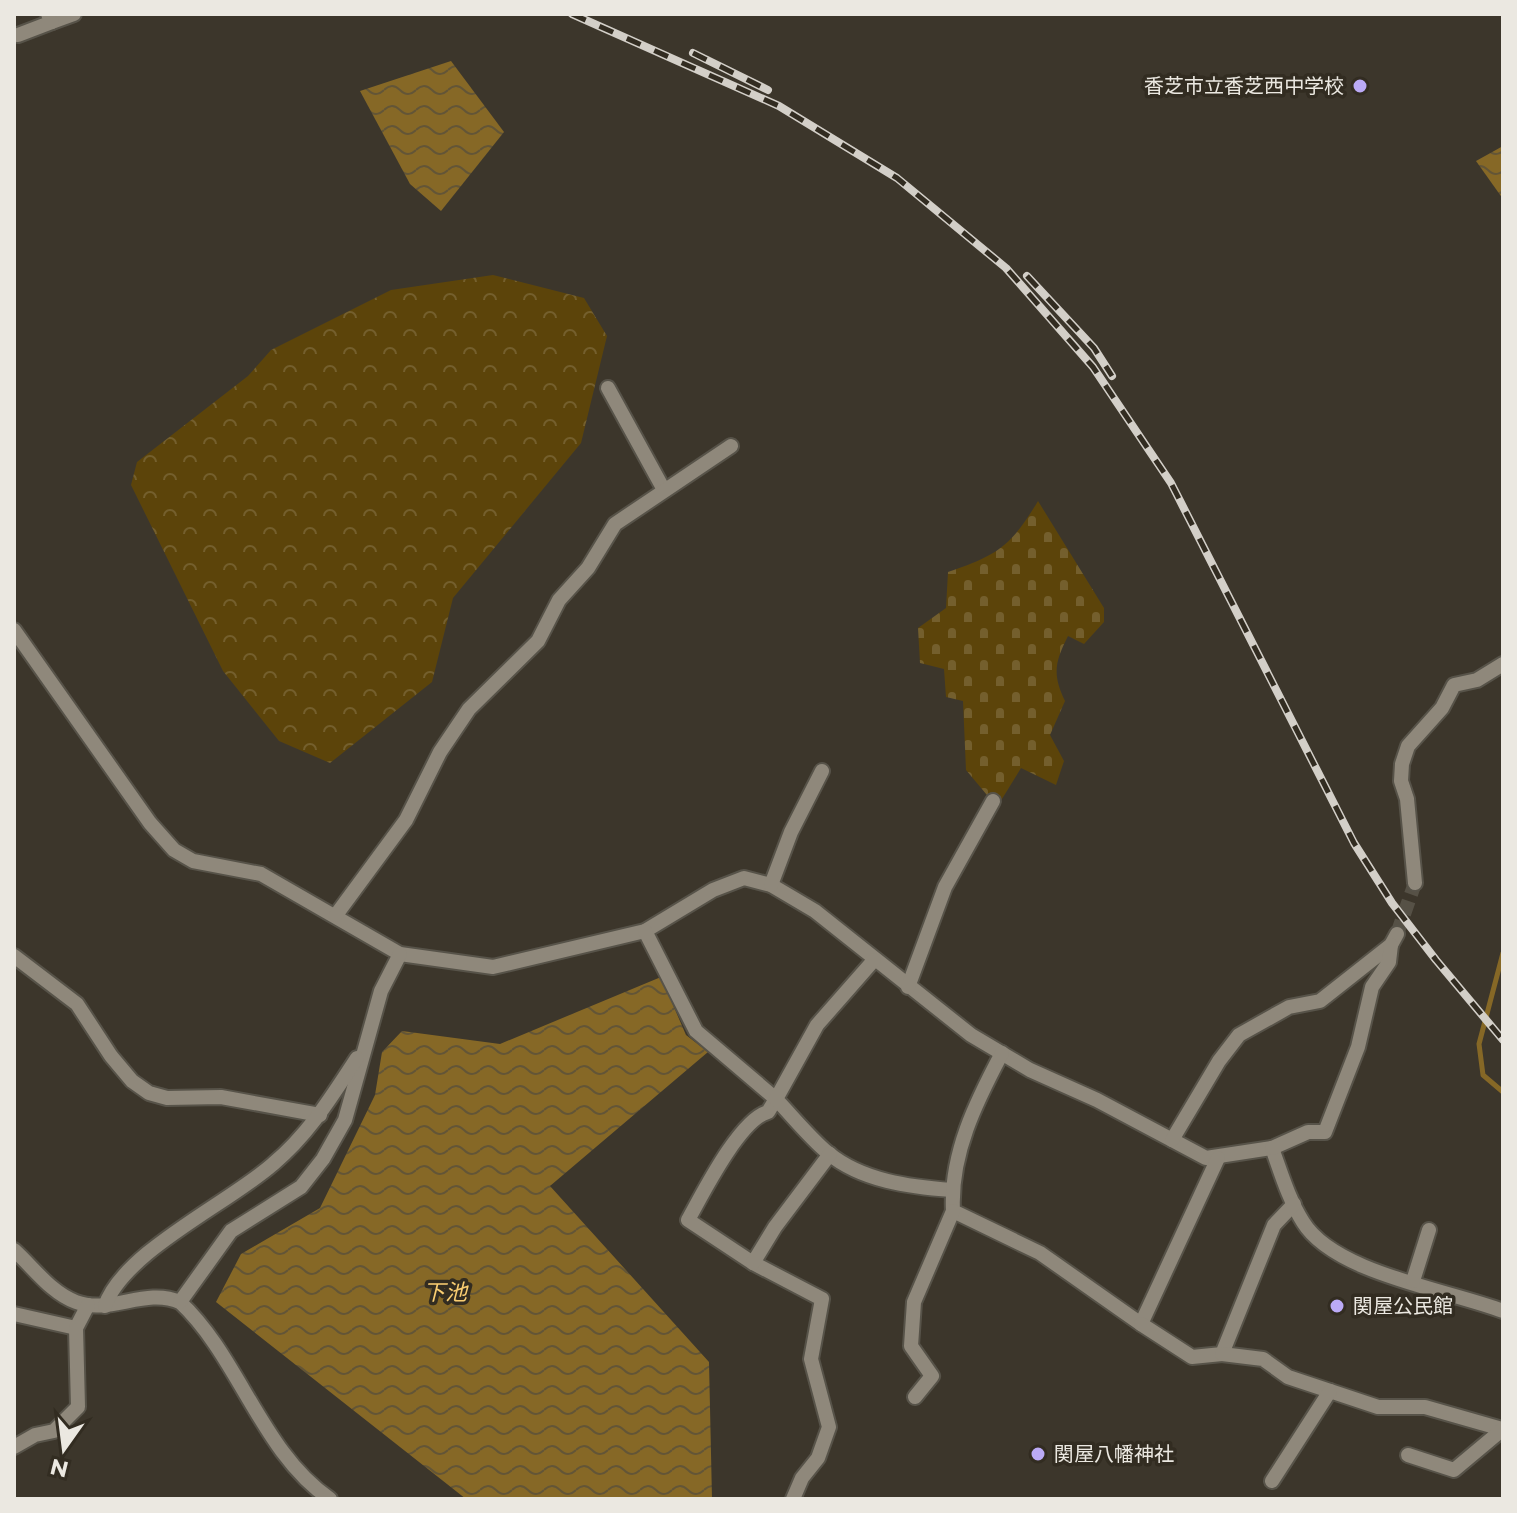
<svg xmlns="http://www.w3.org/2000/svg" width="1517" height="1513" font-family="Montserrat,'Noto Sans JP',sans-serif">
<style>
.forest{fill:url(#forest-crowns)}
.cemetery{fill:url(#cemetery-stones)}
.water{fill:url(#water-waves)}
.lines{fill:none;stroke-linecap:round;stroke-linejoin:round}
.stream{stroke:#866826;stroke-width:5}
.street-tunnel{stroke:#565146;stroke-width:14;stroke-dasharray:14 7;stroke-linecap:butt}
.street-casing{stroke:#575349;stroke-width:18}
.street{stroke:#8f887b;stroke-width:14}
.rail-casing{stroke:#d3cfc8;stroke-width:8}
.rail{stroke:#322c21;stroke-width:5;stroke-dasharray:15;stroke-linecap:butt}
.poi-dot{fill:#bbaaf6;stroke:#322c21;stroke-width:3}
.labels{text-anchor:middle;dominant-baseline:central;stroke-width:7;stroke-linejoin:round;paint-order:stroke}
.poi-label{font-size:20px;fill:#ebe8e1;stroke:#322c21;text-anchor:start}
.water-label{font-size:22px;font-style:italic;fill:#f9cd71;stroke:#322c21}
</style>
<defs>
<pattern id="forest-crowns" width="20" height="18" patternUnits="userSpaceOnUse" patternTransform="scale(2)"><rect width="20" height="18" fill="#5c440a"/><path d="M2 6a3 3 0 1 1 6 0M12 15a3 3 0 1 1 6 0" fill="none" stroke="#745f2d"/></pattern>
<pattern id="cemetery-stones" width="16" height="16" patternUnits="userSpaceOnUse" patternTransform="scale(2)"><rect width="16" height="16" fill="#5c440a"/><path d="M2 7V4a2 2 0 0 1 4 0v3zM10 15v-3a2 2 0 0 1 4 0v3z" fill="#745f2d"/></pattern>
<pattern id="water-waves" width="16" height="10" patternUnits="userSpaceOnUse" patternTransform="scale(2)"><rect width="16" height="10" fill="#866826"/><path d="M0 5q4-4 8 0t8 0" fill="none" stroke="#635536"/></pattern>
</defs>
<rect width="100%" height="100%" fill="#3c362b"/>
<path class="forest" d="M 493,275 L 584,298 L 607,336 L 581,443 L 453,598 L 432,682 L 330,763 L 279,741 L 223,671 L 131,485 L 137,462 L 248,376 L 271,350 L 391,290 Z"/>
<path class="cemetery" d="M 1038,501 L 1104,608 L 1104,622 L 1084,644 L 1068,636 C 1055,662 1052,674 1065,701 L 1050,735 L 1064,761 L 1056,785 L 1021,768 L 997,807 L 966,770 L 963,701 L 946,697 L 944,669 L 920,663 L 918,628 L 946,608 L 948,572 C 998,555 1011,546 1038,501 Z"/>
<g class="water">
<path d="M 451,61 L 504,132 L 441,211 L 410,184 L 360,91 Z"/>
<path d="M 1503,146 L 1503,199 L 1476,161 Z"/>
<path d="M 661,977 L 686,1035 L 708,1052 L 550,1186 L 709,1362 L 712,1499 L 466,1499 L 216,1302 L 241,1254 L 320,1208 L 375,1095 L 382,1052 L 402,1031 L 500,1044 Z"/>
</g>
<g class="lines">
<path class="stream" d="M 1503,953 L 1479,1044 L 1483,1075 L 1503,1092"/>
<path class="street-tunnel" d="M 1397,934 L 1415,883"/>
<defs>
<g id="street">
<path d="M 48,14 L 52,22 L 74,14"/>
<path d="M 18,35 L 52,22"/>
<path d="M 608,388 L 664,490"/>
<path d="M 14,630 L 150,823 L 174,850 L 193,861 L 261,874 L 400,954 L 493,967 L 645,931 L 713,890 L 744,878 L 771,885 L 815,911 L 971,1035 L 1030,1070 L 1097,1100 L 1206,1158 L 1272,1148 C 1281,1173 1289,1200 1303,1222 C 1334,1273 1448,1290 1503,1311"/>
<path d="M 1415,883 L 1407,799 L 1401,781 L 1402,764 L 1408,746 L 1442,708 L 1454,685 L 1477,680 L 1503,664"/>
<path d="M 771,885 L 791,832 L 822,771"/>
<path d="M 336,915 L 406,820 L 440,752 L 469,709 L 538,641 L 559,600 L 588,568 L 615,524 L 731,446"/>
<path d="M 645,931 L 696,1031 L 776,1099 L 768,1112 C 740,1119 703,1193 688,1220 L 753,1263 L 822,1299 L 811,1359 L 829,1427 L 818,1458 L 802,1478 L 793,1499"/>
<path d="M 14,956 L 77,1004 L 111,1056 L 132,1081 L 149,1093 L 167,1098 L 221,1097 L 320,1115"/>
<path d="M 874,960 L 817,1025 L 776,1099 C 793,1117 810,1138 828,1153 C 862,1181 910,1187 952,1190"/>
<path d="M 908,987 L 945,887 L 993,801"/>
<path d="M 1002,1053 C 976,1102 950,1154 953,1211 L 1040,1253 L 1141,1324 L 1218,1158"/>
<path d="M 1172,1140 L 1219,1061 L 1239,1035 L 1289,1007 L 1320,1001 L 1391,945 L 1397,934"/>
<path d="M 1272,1148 L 1308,1132 L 1325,1132 L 1358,1047 L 1372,987 L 1389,962 L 1391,945"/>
<path d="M 14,1250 C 33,1267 51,1293 76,1302 C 110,1315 145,1287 180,1302 C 239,1357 262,1453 330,1499"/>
<path d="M 753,1263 L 775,1227 L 830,1154"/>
<path d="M 1413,1281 L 1429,1230"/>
<path d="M 180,1302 L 231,1231 L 301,1187 L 323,1159 L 345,1120 L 381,991 L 400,954"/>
<path d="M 105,1306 C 123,1252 229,1203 273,1164 C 309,1134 332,1096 357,1058"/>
<path d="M 14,1314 L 76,1328"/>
<path d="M 1141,1324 L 1192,1357 L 1222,1354 L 1274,1225 L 1294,1204"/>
<path d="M 1222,1354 L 1263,1359 L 1288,1377 L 1378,1407 L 1425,1407 L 1502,1429"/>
<path d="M 915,1397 L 932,1376 L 911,1346 L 914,1302 L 953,1211"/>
<path d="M 14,1447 L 35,1435 L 54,1431 L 78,1407 L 76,1328 L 88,1305"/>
<path d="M 1408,1455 L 1454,1470 L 1503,1429"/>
<path d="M 1272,1481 L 1330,1391"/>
</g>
</defs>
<use href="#street" class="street-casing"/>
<use href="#street" class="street"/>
<defs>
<g id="rail">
<path d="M 572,14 L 779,106 L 897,178 L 1006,268 L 1093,367 L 1171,483 L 1354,843 L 1392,903 L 1436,960 L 1503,1040"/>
<path d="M 693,53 L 768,90"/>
<path d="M 1027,276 L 1094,348 L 1112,376"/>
</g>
</defs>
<use href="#rail" class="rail-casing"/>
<use href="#rail" class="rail"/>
</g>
<g class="poi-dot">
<circle cx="1360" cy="86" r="8"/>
<circle cx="1337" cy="1306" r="8"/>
<circle cx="1038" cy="1454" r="8"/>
</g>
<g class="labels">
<g class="poi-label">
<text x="1344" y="86" text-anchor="end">香芝市立香芝西中学校</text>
<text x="1353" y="1306">関屋公民館</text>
<text x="1054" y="1454">関屋八幡神社</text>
</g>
<g class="water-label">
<text x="445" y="1292">下池</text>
</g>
</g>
<rect width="1517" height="1513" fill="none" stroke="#ebe8e1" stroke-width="32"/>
<g transform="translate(64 1449) rotate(194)" stroke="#322c21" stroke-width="6" paint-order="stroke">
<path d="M0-6L14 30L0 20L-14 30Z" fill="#ebe8e1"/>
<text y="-12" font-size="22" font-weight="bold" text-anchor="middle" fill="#ebe8e1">N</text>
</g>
</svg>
